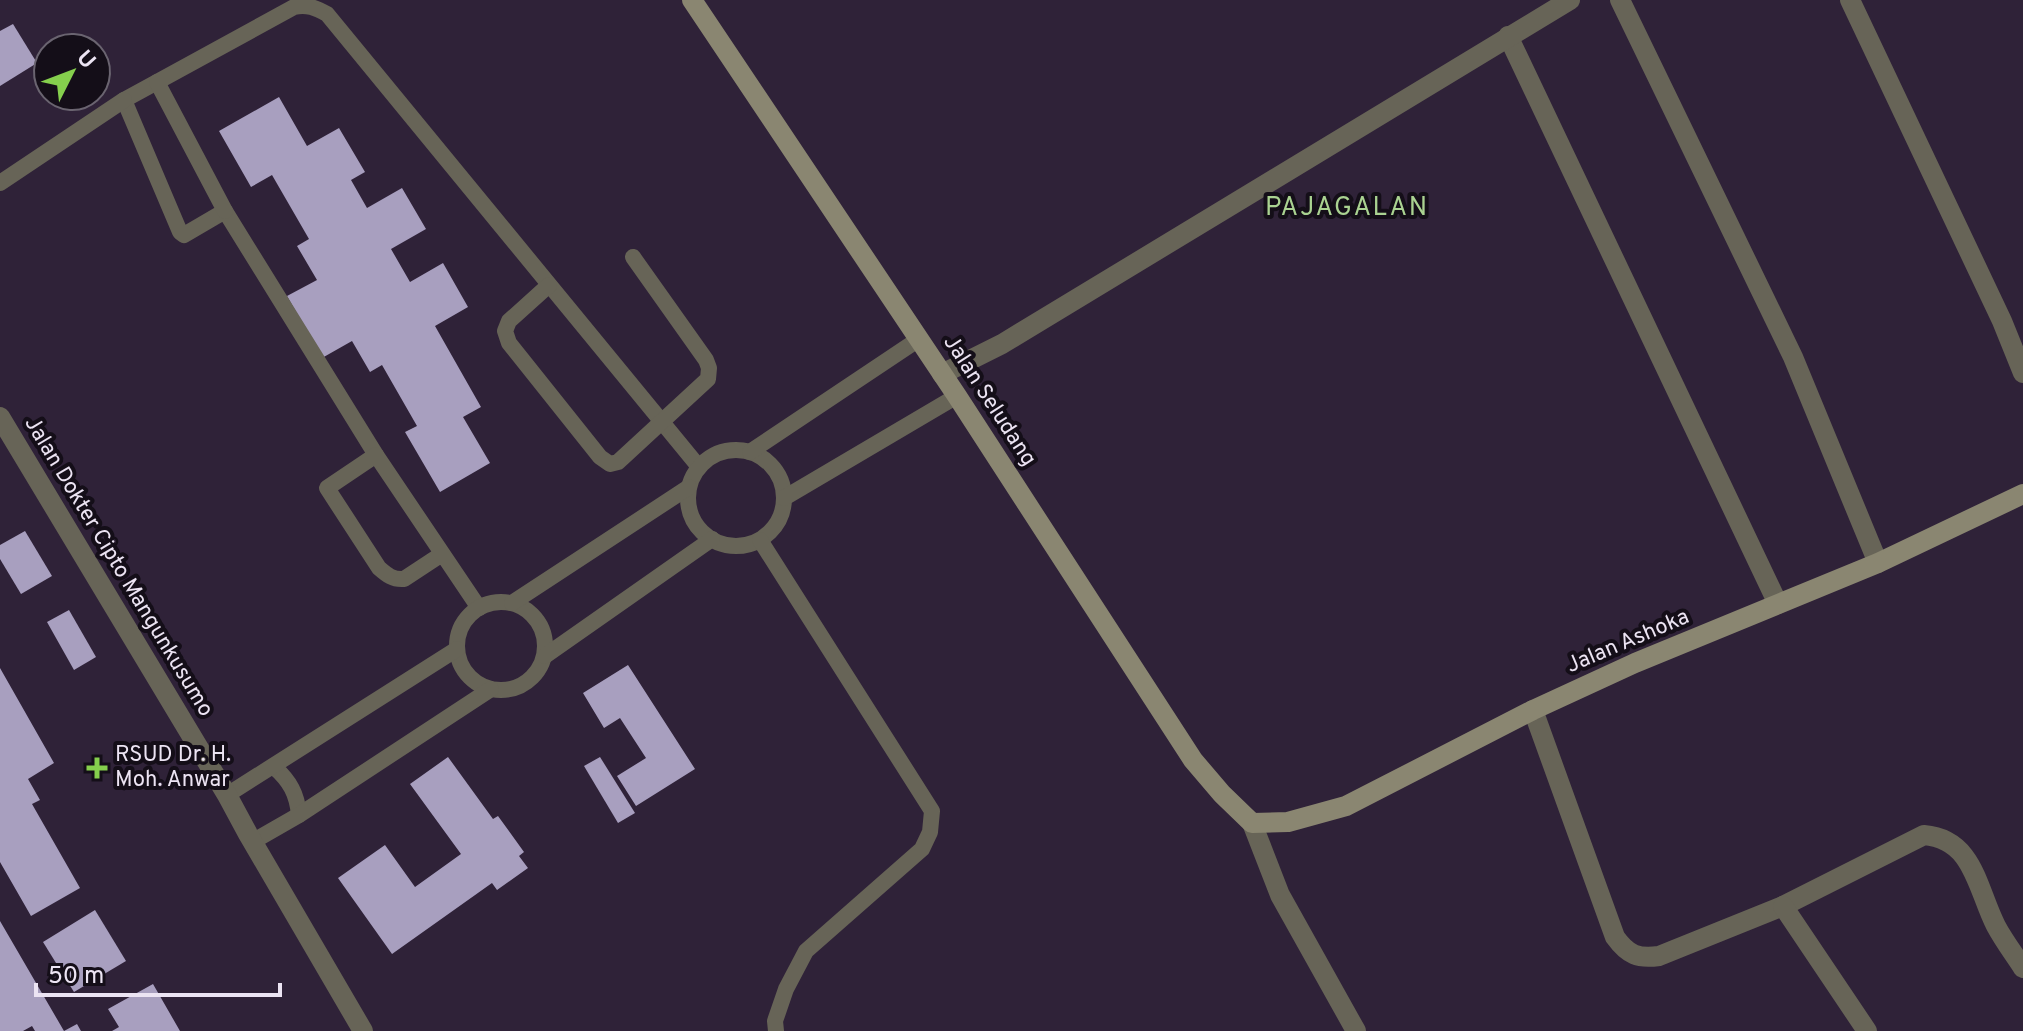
<svg xmlns="http://www.w3.org/2000/svg" width="2023" height="1031" font-family="Overpass,sans-serif">
<style>
.building{fill:#a89fbf}
.lines{fill:none;stroke-linecap:round;stroke-linejoin:round}
.service{stroke:#676457;stroke-width:16}
.minor{stroke:#676457;stroke-width:20}
.tertiary{stroke:#676457;stroke-width:20}
.secondary{stroke:#8a8671;stroke-width:20}
.poi-dot{fill:#85cf4d;stroke:#140e18;stroke-width:3}
.labels{text-anchor:middle;dominant-baseline:central;stroke-width:8;stroke-linejoin:round;paint-order:stroke}
.street-label{font-size:22px;fill:#ece4f3;stroke:#140e18}
.poi-label{font-size:22px;fill:#ece4f3;stroke:#140e18;text-anchor:start}
.quarter-label{font-size:26px;letter-spacing:2px;fill:#aad391;stroke:#140e18}
</style>
<rect width="100%" height="100%" fill="#2f2238"/>
<g class="building">
<path d="M 13,24 L 37,63 L 0,86 L 0,31 Z"/>
<path d="M 279,97 L 307,146 L 339,128 L 365,172 L 351,180 L 367,208 L 402,188 L 426,229 L 391,249 L 410,282 L 443,263 L 468,307 L 435,326 L 481,407 L 463,417 L 490,463 L 440,492 L 405,432 L 417,426 L 382,365 L 370,372 L 352,341 L 322,358 L 287,296 L 317,280 L 297,246 L 309,239 L 272,175 L 251,187 L 219,131 Z"/>
<path d="M 25,531 L 52,576 L 21,594 L 0,559 L 0,545 Z"/>
<path d="M 69,610 L 96,657 L 74,670 L 47,622 Z"/>
<path d="M 628,665 L 695,769 L 636,806 L 617,776 L 646,758 L 620,718 L 604,728 L 583,693 Z"/>
<path d="M 0,668 L 54,763 L 28,779 L 40,800 L 32,804 L 80,888 L 31,916 L 0,862 Z"/>
<path d="M 448,757 L 493,819 L 498,816 L 524,852 L 519,856 L 528,868 L 497,890 L 492,883 L 392,954 L 338,878 L 385,845 L 415,887 L 461,854 L 410,784 Z"/>
<path d="M 600,757 L 635,813 L 618,823 L 584,766 Z"/>
<path d="M 95,910 L 126,961 L 74,992 L 43,942 Z"/>
<path d="M 0,921 L 64,1031 L 77,1024 L 81,1031 L 35,1031 L 32,1026 L 23,1031 L 0,1031 Z"/>
<path d="M 153,984 L 180,1031 L 112,1031 L 119,1027 L 108,1009 Z"/>
</g>
<g class="lines">
<g class="service">
<path d="M 157,82 L 124,100 L 180,232 L 184,235 L 225,211 L 376,455"/>
<path d="M 0,183 L 124,100"/>
<path d="M 225,211 L 157,82 L 294,7 C 307,4 316,8 327,14 L 699,467"/>
<path d="M 549,285 L 509,321 L 505,331 L 509,343 L 600,457 L 610,464 L 618,462 L 708,379 L 709,368 L 706,360 L 633,257"/>
<circle cx="736" cy="498" r="48"/>
<path d="M 750,452 L 919,339"/>
<path d="M 784,498 L 957,396"/>
<path d="M 760,540 L 932,811 L 930,832 L 922,849 L 806,951 L 786,989 L 775,1021 L 776,1031"/>
<path d="M 442,554 L 404,579 C 393,580 387,575 379,568 L 327,488 L 376,455 L 479,608"/>
<circle cx="501" cy="646" r="44"/>
<path d="M 512,603 L 689,487"/>
<path d="M 545,656 L 712,539"/>
<path d="M 274,767 C 290,781 297,794 299,815"/>
<path d="M 227,795 L 457,649"/>
<path d="M 252,842 L 299,815 L 491,689"/>
</g>
<g class="minor">
<path d="M 1620,0 L 1793,357 L 1878,563"/>
<path d="M 1850,0 L 2002,321 L 2023,373"/>
<path d="M 1508,36 L 1778,604"/>
<path d="M 1533,710 L 1615,937 C 1628,955 1638,959 1659,956 L 1783,906 L 1924,835 C 1974,839 1977,889 1996,926 C 2004,941 2014,954 2023,968"/>
<path d="M 1252,823 L 1280,895 L 1356,1031"/>
<path d="M 1783,906 L 1867,1031"/>
</g>
<g class="tertiary">
<path d="M 942,374 L 1002,344 L 1570,0"/>
<path d="M 0,417 L 227,795 L 248,834 L 363,1031"/>
</g>
<path class="secondary" d="M 692,0 L 957,396 L 1193,760 L 1222,794 L 1252,823 L 1288,822 L 1346,806 L 1533,710 L 1635,663 L 1878,563 L 2023,494"/>
</g>
<path class="poi-dot" d="M93 756h8v8h8v8h-8v8h-8v-8h-8v-8h8z"/>
<g class="labels">
<g class="street-label">
<text transform="translate(989 401) rotate(57)">Jalan Seludang</text>
<text transform="translate(118 567) rotate(59)">Jalan Dokter Cipto Mangunkusumo</text>
<text transform="translate(1628 642) rotate(-23)">Jalan Ashoka</text>
</g>
<g class="poi-label">
<text x="115" y="755">RSUD Dr. H.<tspan x="115" dy="25">Moh. Anwar</tspan></text>
</g>
<g class="quarter-label">
<text x="1347" y="208">PAJAGALAN</text>
</g>
</g>
<g transform="translate(72 72) rotate(48)"><circle r="38" fill="#140e18" stroke="#6a6470" stroke-width="2"/>
<path d="M0-6L14 30L0 20L-14 30Z" fill="#85cf4d"/>
<text y="-12" font-size="22" font-weight="bold" text-anchor="middle" fill="#ece4f3">U</text>
</g>
<path d="M36 983v12h244v-12" fill="none" stroke="#ece4f3" stroke-width="4"/>
<text x="48" y="983" font-size="24" fill="#ece4f3" stroke="#140e18" stroke-width="6" paint-order="stroke">50 m</text>
</svg>
